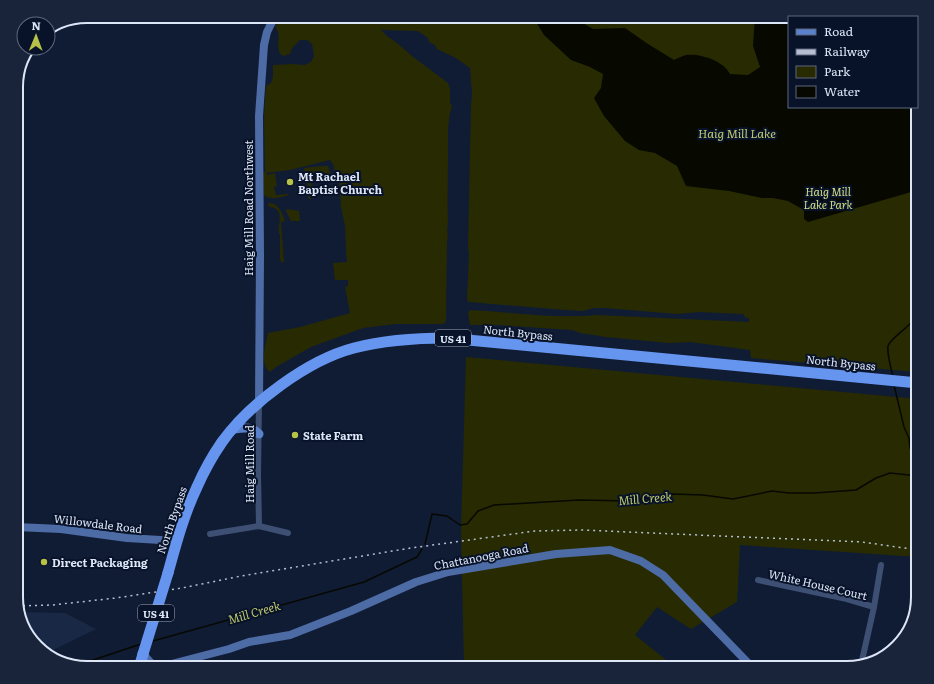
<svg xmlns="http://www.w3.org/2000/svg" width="934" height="684" font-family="Literata,serif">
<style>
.built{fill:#192845}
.green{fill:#282b01}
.water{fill:#070800}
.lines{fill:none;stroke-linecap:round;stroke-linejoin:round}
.stream{stroke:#070800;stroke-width:1.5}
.street{stroke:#3d5074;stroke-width:6}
.secondary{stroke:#4d6ca6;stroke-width:8}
.primary{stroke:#5a81cc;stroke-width:9}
.highway{stroke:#6695f0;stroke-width:11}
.rail{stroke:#b5bfd1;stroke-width:1.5;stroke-dasharray:2 4;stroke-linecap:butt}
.highway-bridge{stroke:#6695f0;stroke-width:11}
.poi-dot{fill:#b6c148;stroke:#08132a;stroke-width:1.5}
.labels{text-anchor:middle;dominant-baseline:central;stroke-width:4;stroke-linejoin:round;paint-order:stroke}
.shield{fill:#08132a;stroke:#9da7ba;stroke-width:1}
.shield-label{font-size:10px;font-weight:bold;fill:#dde6f7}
.poi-label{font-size:11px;font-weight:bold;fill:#dde6f7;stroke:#08132a;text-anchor:start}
.park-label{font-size:11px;font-style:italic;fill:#d5df85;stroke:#08132a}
.street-label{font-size:11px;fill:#dde6f7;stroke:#08132a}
.water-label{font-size:12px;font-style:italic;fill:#bfc96f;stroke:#08132a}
.rim{fill:none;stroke:#dde6f7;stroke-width:2}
</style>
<rect width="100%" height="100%" fill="#101c34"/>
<path class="built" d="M 19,612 L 65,613 L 96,629 L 45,654 L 23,629 Z"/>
<g class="green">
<path d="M 282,16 L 850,17 L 789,17 L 789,107 L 917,107 L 917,82 L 918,372 L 751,358 L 750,350 L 690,342 L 669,343 L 606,337 L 580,333 L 572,330 L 497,325 L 470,325 L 468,313 L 470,310 C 512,312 554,319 597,315 L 749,322 L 749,318 L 746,318 L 743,314 L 699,312 L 677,314 L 605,308 L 594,308 L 583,311 L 566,310 L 469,302 L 467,300 L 469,254 L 468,247 L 471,106 L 472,94 L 470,68 L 456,58 L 437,49 L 435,45 L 429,42 L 428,38 L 418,31 L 381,30 L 387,36 L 397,43 L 412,56 L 448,83 L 450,89 L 450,103 L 452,106 C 447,121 448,139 448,155 C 448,178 447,201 448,224 C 446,230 449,236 447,242 L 446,320 L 445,323 L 442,324 L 395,324 L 363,328 L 311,347 L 276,367 L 270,372 C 259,364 266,344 268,333 L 300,327 L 350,313 L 345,287 L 348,286 L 348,280 L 335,280 L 333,263 L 347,262 L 346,252 L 345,226 L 341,207 L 339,179 L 335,172 L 333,164 L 330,160 L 290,170 L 266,173 L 267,175 L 275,173 L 277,186 L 274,187 L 276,195 L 287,194 L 290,195 C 281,197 271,201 264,195 L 263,172 L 265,172 L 264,117 L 266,86 L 271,83 L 273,77 L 273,65 L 292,64 L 305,65 L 311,62 L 314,56 L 312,44 L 307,40 L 300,40 L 292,48 L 290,54 L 284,56 L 280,54 C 275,43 283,36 275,27 Z"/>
<path d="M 322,166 L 328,166 L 331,177 L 305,180 L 304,168 Z"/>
<path d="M 307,183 L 311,183 L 313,194 L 310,195 L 311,199 L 309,199 L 306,191 L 308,190 Z"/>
<path d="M 268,203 C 278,202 282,212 285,221 L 281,222 L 284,262 L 281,262 L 280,259 L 280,235 C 275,228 288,208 269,207 Z"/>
<path d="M 287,209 L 299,211 L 300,221 L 291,221 L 286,211 Z"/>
<path d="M 466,357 L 918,399 L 918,557 L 740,545 L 737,602 L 691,629 L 657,607 L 635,635 L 676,668 L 464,668 L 461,531 Z"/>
</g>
<path class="water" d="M 543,16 L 571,16 L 593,29 L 625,28 L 648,44 L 674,60 C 678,58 682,56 686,55 C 700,53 724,61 730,74 L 748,75 L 760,67 L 753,46 L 755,16 L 850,17 L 789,17 L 789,107 L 917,107 L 917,82 L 918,190 L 808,222 L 804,219 L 804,210 L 788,201 L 773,198 L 762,198 L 729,191 L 686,186 L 677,166 L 655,153 L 639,150 L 625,141 L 604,116 L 594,98 L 601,88 L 603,74 L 590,67 L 571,60 L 544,35 L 536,22 Z"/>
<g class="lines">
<g class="stream">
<path d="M 893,377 C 891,369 887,353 888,346 C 890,338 912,326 918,314"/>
<path d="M 894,385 L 904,427 L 909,438 L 910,448 L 912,451 L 918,455"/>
<path d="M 425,544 L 432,514 L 447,516 L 460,525 L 467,524 L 478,511 L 494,505 L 579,500 L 629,501 L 672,494 L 703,495 L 733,499 L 772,491 L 789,493 L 815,493 L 856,490 L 876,478 L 890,473 L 918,476"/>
<path d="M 153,641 L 364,582 L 417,557 L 422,549"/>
<path d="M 82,666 L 90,661 L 141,644"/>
</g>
<g class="street">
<path d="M 259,402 L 258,474 L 259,526"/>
<path d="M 210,534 L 259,526 L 288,533"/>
<path d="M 758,580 L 847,599 L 874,607"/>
<path d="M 861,665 L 874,607 L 881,565"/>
</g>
<g class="secondary">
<path d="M 259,402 L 260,256 L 259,116 L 264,45 L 267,32 L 275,16"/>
<path d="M 16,527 L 61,529 L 127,538 L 177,541"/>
<path d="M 143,654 L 150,662 L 157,667"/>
<path d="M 156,668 L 229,649 L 249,642 L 290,635 L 351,611 L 416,582 L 448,572 L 556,554 L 610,550 L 641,561 L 663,575 L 750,665 L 757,668"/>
</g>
<path class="primary" d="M 233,429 C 243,428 252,426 259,434"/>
<g class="highway">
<path d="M 168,573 C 176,544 184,514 197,487 C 204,471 213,455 222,442 C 250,403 308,360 354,348 C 385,340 415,338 447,338 L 918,383"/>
<path d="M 139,668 L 143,654"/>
</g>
<path class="rail" d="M 17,606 L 52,605 L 116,598 L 182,588 L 241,576 L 411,548 L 535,531 L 581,530 L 862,542 L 918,550"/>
<path class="highway-bridge" d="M 143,654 L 168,573"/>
</g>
<g class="poi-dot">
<circle cx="290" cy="182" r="4"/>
<circle cx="295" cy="435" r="4"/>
<circle cx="44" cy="562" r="4"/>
</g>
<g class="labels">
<g class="shield">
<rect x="435" y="330" width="36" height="16" rx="3"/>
<rect x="138" y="605" width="36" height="16" rx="3"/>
</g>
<g class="shield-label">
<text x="453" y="338">US 41</text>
<text x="156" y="613">US 41</text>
</g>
<g class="poi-label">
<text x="298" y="176">Mt Rachael<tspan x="298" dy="13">Baptist Church</tspan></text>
<text x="303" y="435">State Farm</text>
<text x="52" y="562">Direct Packaging</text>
</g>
<g class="park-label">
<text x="828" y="191">Haig Mill<tspan x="828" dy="13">Lake Park</tspan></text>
</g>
<g class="street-label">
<text transform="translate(248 208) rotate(-90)">Haig Mill Road Northwest</text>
<text transform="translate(518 332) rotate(6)">North Bypass</text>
<text transform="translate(841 362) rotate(6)">North Bypass</text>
<text transform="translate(249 464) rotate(-90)">Haig Mill Road</text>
<text transform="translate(171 520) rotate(-71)">North Bypass</text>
<text transform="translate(98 523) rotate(7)">Willowdale Road</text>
<text transform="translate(481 556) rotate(-11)">Chattanooga Road</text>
<text transform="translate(818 584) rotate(13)">White House Court</text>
</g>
<g class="water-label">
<text x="737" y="133">Haig Mill Lake</text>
<text transform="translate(645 498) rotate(-5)">Mill Creek</text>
<text transform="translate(254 612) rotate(-16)">Mill Creek</text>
</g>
</g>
<path d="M0 0H934V684H0ZM87 23H847A64 64 0 0 1 911 87V597A64 64 0 0 1 847 661H87A64 64 0 0 1 23 597V87A64 64 0 0 1 87 23Z" fill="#19243a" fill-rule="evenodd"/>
<path class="rim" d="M87 23H847A64 64 0 0 1 911 87V597A64 64 0 0 1 847 661H87A64 64 0 0 1 23 597V87A64 64 0 0 1 87 23Z"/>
<rect x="788" y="16" width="130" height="92" fill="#08132a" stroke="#5d677c"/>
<rect x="796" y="29" width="20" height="6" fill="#5a81cc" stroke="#5d677c"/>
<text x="824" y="36" font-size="12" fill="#dde6f7">Road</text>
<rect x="796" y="49" width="20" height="6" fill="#b5bfd1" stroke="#5d677c"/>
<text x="824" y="56" font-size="12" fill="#dde6f7">Railway</text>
<rect x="796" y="66" width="20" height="12" fill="#282b01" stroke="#5d677c"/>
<text x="824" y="76" font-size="12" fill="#dde6f7">Park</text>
<rect x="796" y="86" width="20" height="12" fill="#070800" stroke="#5d677c"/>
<text x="824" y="96" font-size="12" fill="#dde6f7">Water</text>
<g transform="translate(36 36) rotate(1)"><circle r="19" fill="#08132a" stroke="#5d677c"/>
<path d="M0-3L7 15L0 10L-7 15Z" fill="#b6c148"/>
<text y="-6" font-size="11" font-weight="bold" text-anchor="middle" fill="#dde6f7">N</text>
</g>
</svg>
